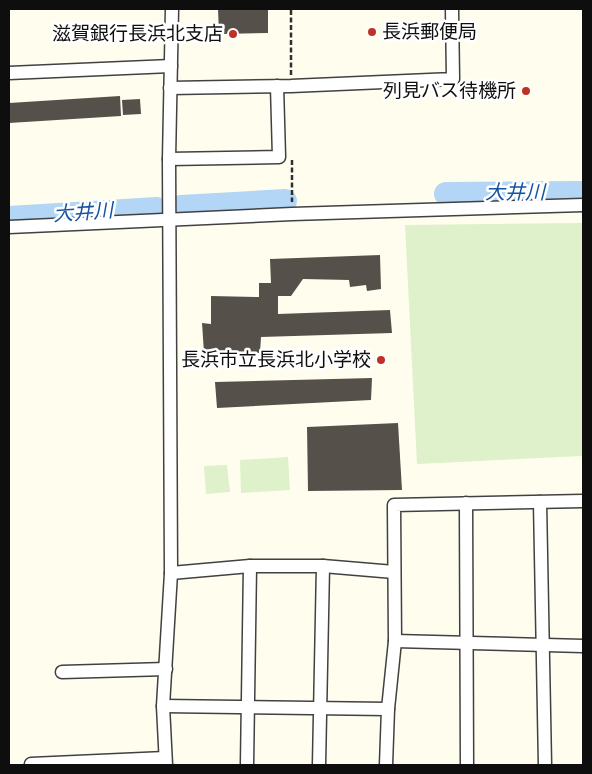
<svg xmlns="http://www.w3.org/2000/svg" width="592" height="774" font-family="Spectral,'Noto Sans JP',serif">
<style>
.pitch{fill:#def1ca}
.lines{fill:none;stroke-linecap:round;stroke-linejoin:round}
.river{stroke:#b3d5f6;stroke-width:24}
.building{fill:#56504a}
.minor-casing{stroke:#414141;stroke-width:15}
.path{stroke:#303030;stroke-width:2.5;stroke-dasharray:5 2.5;stroke-linecap:butt}
.minor{stroke:#fff;stroke-width:12}
.poi-dot{fill:#be3125;stroke:#fff;stroke-width:2}
.labels{text-anchor:middle;dominant-baseline:central;stroke-width:5;stroke-linejoin:round;paint-order:stroke}
.poi-label{font-size:19px;fill:#0e0e0e;stroke:#fff;text-anchor:end}
.water-label{font-size:20px;font-style:italic;fill:#1653a0;stroke:#fff}
</style>
<rect width="100%" height="100%" fill="#fffeee"/>
<g class="pitch">
<path d="M 583,223 L 583,456 L 417,464 L 405,225 Z"/>
<path d="M 288,457 L 290,490 L 241,493 L 240,460 Z"/>
<path d="M 227,465 L 230,492 L 206,494 L 204,466 Z"/>
</g>
<g class="lines">
<g class="river">
<path d="M 446,194 L 583,193"/>
<path d="M 181,207 L 285,201"/>
<path d="M 9,218 L 157,209"/>
</g>
</g>
<g class="building">
<path d="M 218,9 L 268,9 L 268,33 L 219,34 Z"/>
<path d="M 120,96 L 121,116 L 9,123 L 9,103 Z"/>
<path d="M 140,99 L 141,114 L 123,115 L 122,100 Z"/>
<path d="M 380,255 L 381,289 L 367,291 L 366,285 L 350,287 L 349,280 L 303,279 L 291,296 L 278,296 L 278,314 L 390,310 L 392,333 L 261,337 L 260,353 L 204,353 L 202,323 L 211,324 L 211,296 L 259,297 L 259,283 L 271,283 L 270,259 Z"/>
<path d="M 372,378 L 371,400 L 217,408 L 215,382 Z"/>
<path d="M 398,423 L 402,490 L 308,491 L 307,427 Z"/>
</g>
<g class="lines">
<defs>
<g id="minor">
<path d="M 9,73 L 171,66"/>
<path d="M 170,88 L 291,86 L 453,79 L 452,9"/>
<path d="M 169,159 L 279,157 L 277,86"/>
<path d="M 9,227 L 292,214 L 583,205"/>
<path d="M 540,502 L 545,765"/>
<path d="M 466,503 L 467,765"/>
<path d="M 171,573 L 250,566 L 323,566 L 394,572"/>
<path d="M 395,641 L 583,646"/>
<path d="M 62,672 L 166,669"/>
<path d="M 163,706 L 388,709"/>
<path d="M 31,764 L 165,758"/>
<path d="M 166,765 L 163,706 L 171,573 L 169,159 L 172,9"/>
<path d="M 247,765 L 250,566"/>
<path d="M 319,765 L 323,566"/>
<path d="M 386,765 L 388,709 L 395,641 L 394,505 L 583,501"/>
</g>
</defs>
<use href="#minor" class="minor-casing"/>
<g class="path">
<path d="M 291,75 L 291,9"/>
<path d="M 292,160 L 292,202"/>
</g>
<use href="#minor" class="minor"/>
</g>
<g class="poi-dot">
<circle cx="372" cy="32" r="5"/>
<circle cx="233" cy="34" r="5"/>
<circle cx="526" cy="91" r="5"/>
<circle cx="381" cy="360" r="5"/>
</g>
<g class="labels">
<g class="poi-label">
<text x="382" y="32" text-anchor="start">長浜郵便局</text>
<text x="223" y="34">滋賀銀行長浜北支店</text>
<text x="516" y="91">列見バス待機所</text>
<text x="371" y="360">長浜市立長浜北小学校</text>
</g>
<g class="water-label">
<text x="515" y="193">大井川</text>
<text transform="translate(83 213) rotate(-4)">大井川</text>
</g>
</g>
<rect width="592" height="774" fill="none" stroke="#0e0e0e" stroke-width="20"/>
</svg>
